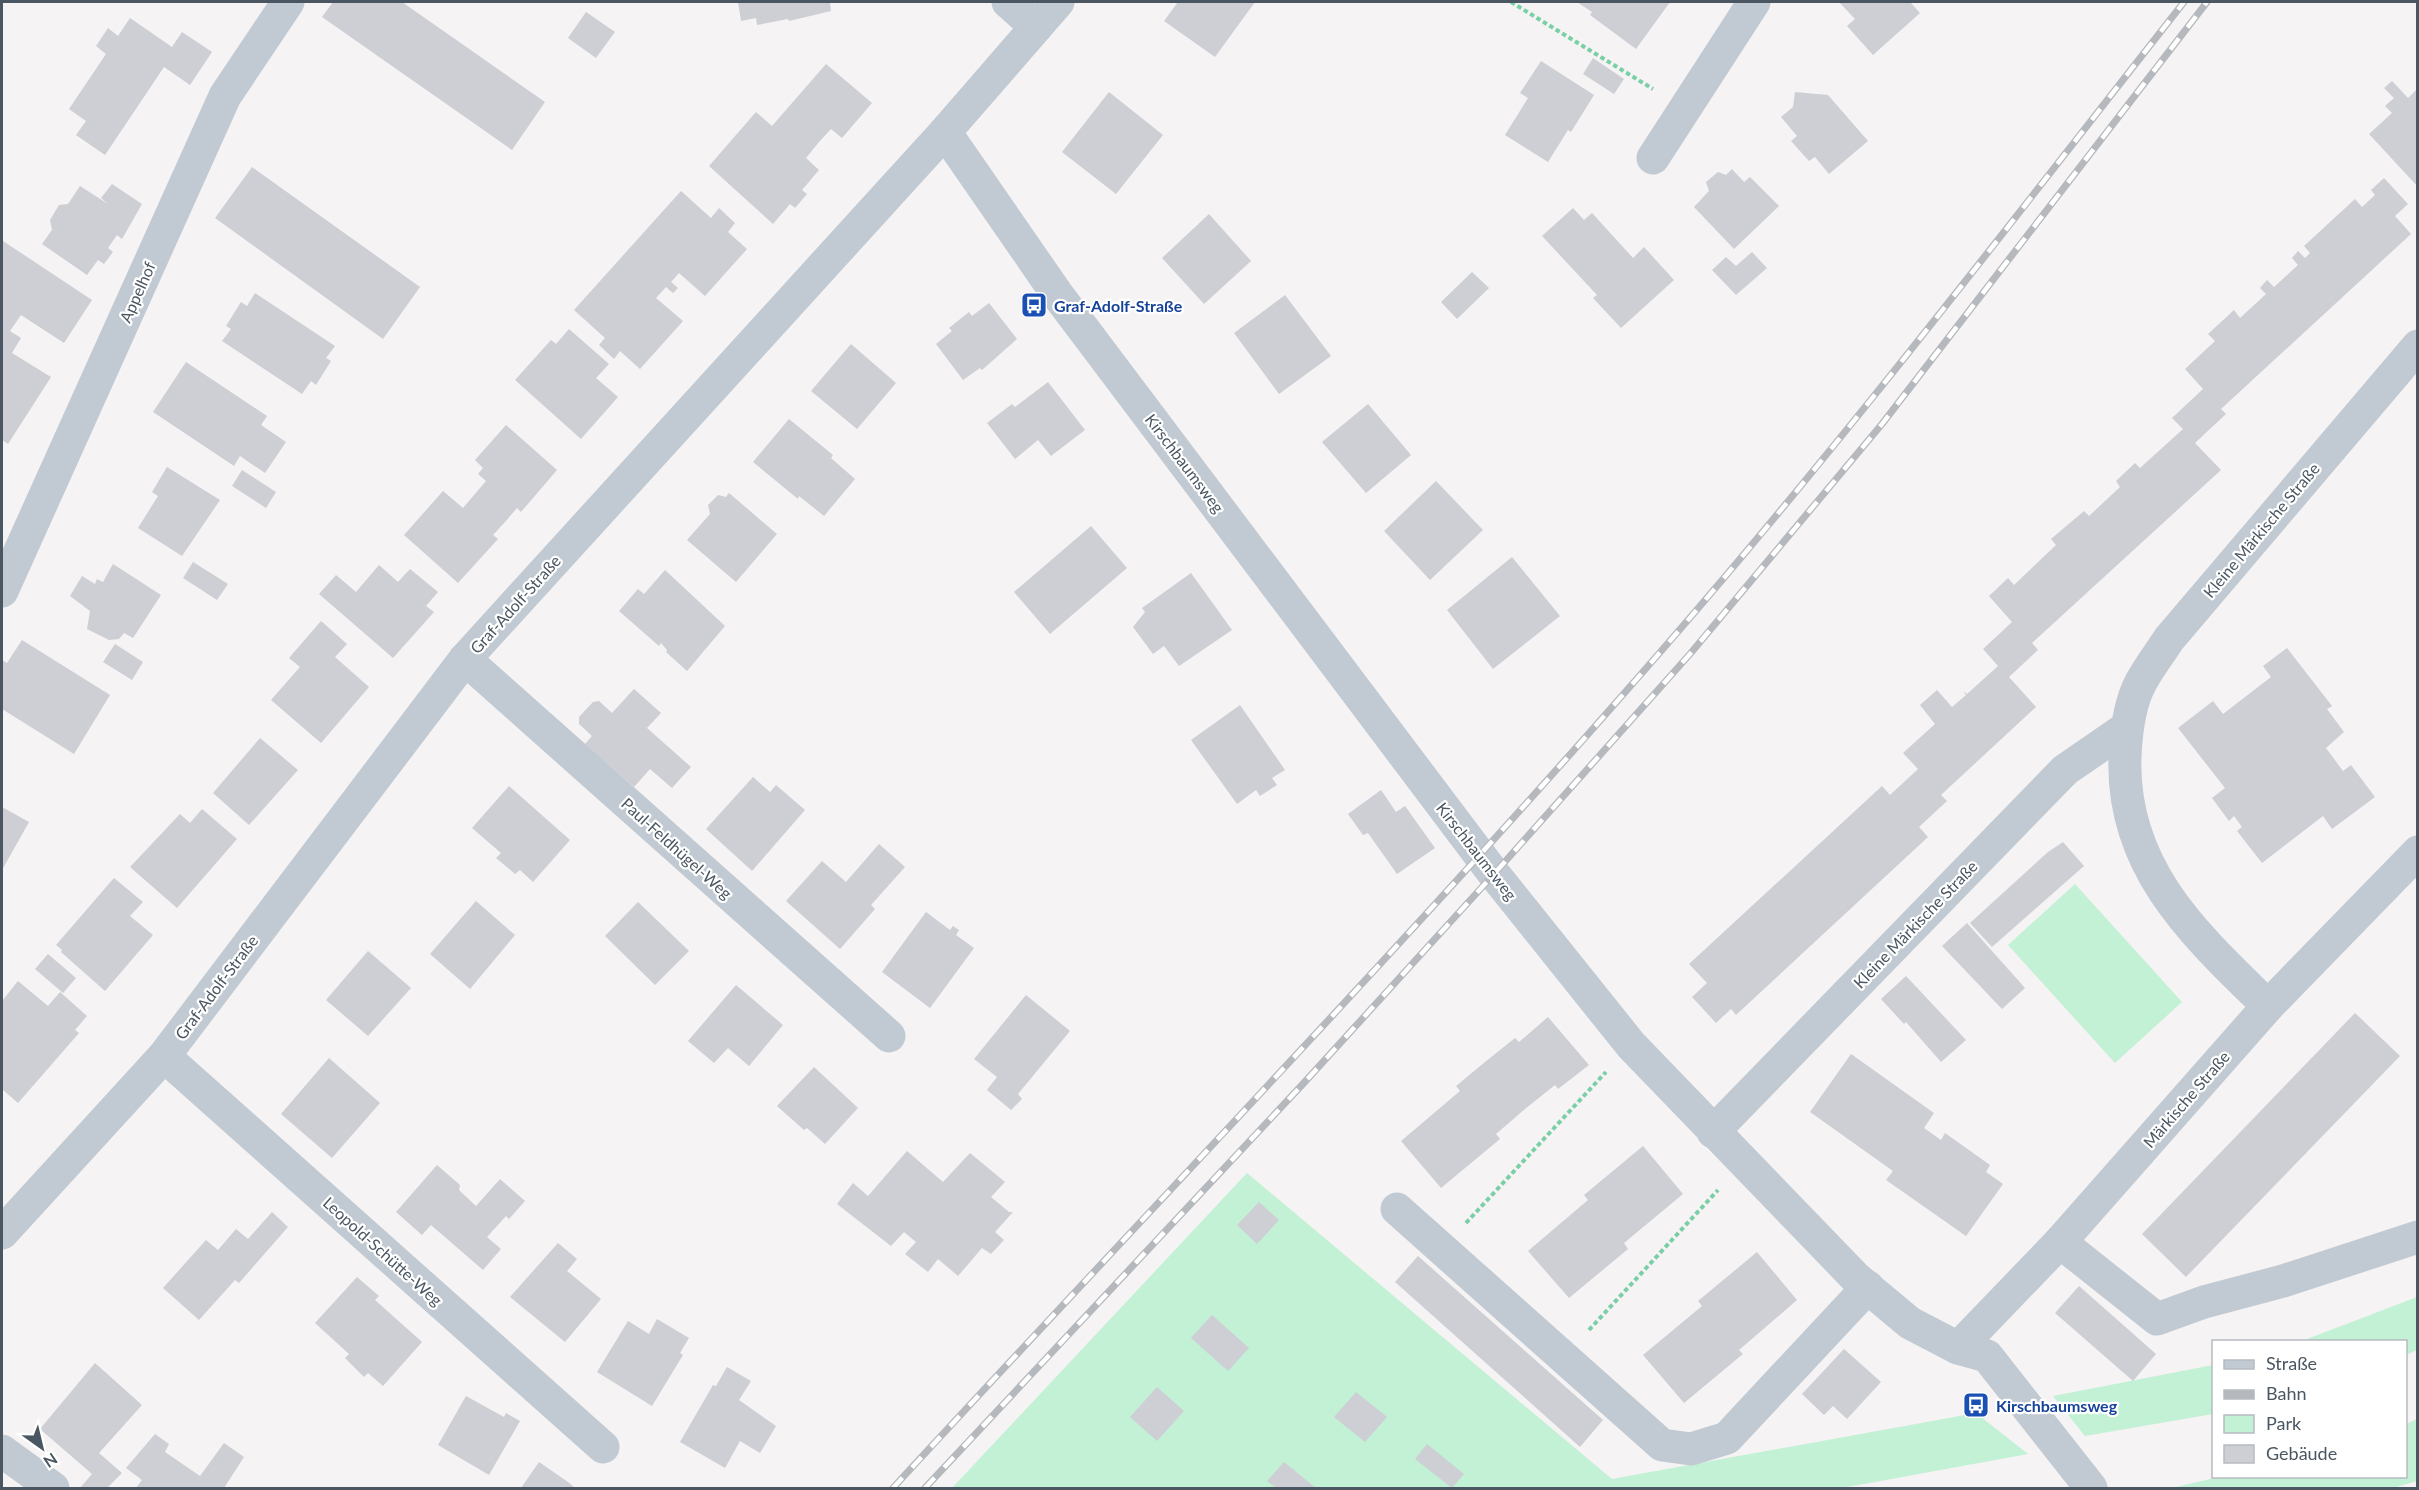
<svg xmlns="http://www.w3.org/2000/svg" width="2419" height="1490" font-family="Lato,sans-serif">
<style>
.green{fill:#c3f1d5}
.building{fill:#cdcfd5}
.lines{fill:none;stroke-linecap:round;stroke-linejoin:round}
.path{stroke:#7ad0a6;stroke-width:4;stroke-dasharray:4.5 3;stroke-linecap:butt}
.minor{stroke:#c1cad2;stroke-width:33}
.rail-casing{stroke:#b5b8bd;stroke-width:7}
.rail{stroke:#fff;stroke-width:4.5;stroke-dasharray:14;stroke-linecap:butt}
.labels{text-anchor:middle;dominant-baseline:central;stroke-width:4.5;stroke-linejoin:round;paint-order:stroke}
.street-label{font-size:16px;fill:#4a5661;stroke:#fff}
.transit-label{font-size:16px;font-weight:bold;fill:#164399;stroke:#fff;text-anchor:start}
</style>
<rect width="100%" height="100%" fill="#f5f3f3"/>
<g class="green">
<path d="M 2075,884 L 2182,1002 L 2115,1063 L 2008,945 Z"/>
<path d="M 1247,1173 L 1612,1479 L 1976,1413 L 2028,1454 L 1842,1488 L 952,1488 Z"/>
<path d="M 2417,1297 L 2417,1350 L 2406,1355 L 2406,1342 L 2302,1341 Z"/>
<path d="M 2213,1365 L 2213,1414 L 2085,1436 L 2053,1396 Z"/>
<path d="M 2417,1419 L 2417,1481 L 2393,1488 L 2172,1488 L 2223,1476 L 2406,1476 L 2406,1424 Z"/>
</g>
<g class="building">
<path d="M 333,2 L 402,2 L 545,102 L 512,150 L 322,17 Z"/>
<path d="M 738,2 L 830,2 L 831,11 L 789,21 L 788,19 L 757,25 L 756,18 L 741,21 Z"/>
<path d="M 1178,2 L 1255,2 L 1215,57 L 1164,21 Z"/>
<path d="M 1577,2 L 1670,2 L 1636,49 L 1590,15 L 1592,12 Z"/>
<path d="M 1839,2 L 1910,2 L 1920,13 L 1873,55 L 1847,26 L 1855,19 Z"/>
<path d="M 586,12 L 615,32 L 596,58 L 568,38 Z"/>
<path d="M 130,18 L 172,47 L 182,32 L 212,52 L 190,85 L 164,67 L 105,155 L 76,135 L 86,121 L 69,109 L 106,54 L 96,46 L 108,28 L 118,36 Z"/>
<path d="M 1593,58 L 1624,79 L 1614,94 L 1583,74 Z"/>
<path d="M 1541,61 L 1594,95 L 1571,132 L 1568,130 L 1548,162 L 1505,135 L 1528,98 L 1520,93 Z"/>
<path d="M 826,64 L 872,103 L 842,138 L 831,129 L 819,142 L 806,158 L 819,170 L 802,190 L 807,194 L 795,208 L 790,204 L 773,224 L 709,166 L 756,112 L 772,126 Z"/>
<path d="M 2392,81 L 2408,98 L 2418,88 L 2418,187 L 2369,134 L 2392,113 L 2385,106 L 2394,98 L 2384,88 Z"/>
<path d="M 1109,92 L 1163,135 L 1116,194 L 1062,152 Z"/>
<path d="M 1795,92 L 1828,95 L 1868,141 L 1829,174 L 1815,157 L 1809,161 L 1791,141 L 1797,136 L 1781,117 L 1793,107 Z"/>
<path d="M 252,167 L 420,287 L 383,339 L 215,218 Z"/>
<path d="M 1732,169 L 1744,182 L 1750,177 L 1779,206 L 1734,249 L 1694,207 L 1709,191 L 1706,182 L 1718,172 L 1726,175 Z"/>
<path d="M 2384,178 L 2408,204 L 2395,216 L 2411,234 L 2221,409 L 2226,414 L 2195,443 L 2221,470 L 2032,643 L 2038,650 L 2009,677 L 2036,707 L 1941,795 L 1947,801 L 1919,827 L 1928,837 L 1736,1015 L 1731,1009 L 1716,1023 L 1692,997 L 1707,983 L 1689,964 L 1882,786 L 1890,795 L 1918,769 L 1903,753 L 1935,724 L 1920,705 L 1937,690 L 1952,707 L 1966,695 L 1963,691 L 1967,694 L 1998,666 L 1983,649 L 2012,622 L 1989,596 L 2008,578 L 2014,585 L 2056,545 L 2051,539 L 2084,511 L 2089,516 L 2120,487 L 2116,481 L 2135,463 L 2140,468 L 2183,429 L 2172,418 L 2203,389 L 2185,369 L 2215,341 L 2208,334 L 2234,310 L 2240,318 L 2266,294 L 2260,288 L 2267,280 L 2274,287 L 2298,265 L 2292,258 L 2298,251 L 2305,258 L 2310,253 L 2304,246 L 2355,199 L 2362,207 L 2375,195 L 2371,190 Z"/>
<path d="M 112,184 L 142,204 L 122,239 L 117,235 L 108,248 L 113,252 L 104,264 L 98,260 L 87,275 L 42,244 L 52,230 L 50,220 L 59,205 L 68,204 L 80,186 L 108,204 L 101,198 Z"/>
<path d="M 681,191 L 711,218 L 719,208 L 735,223 L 728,232 L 747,249 L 705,296 L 679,273 L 671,282 L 678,288 L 673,293 L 666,287 L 656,298 L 683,321 L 640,369 L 620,351 L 614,359 L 599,345 L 605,338 L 574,310 Z"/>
<path d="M 1573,208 L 1584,220 L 1592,213 L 1633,258 L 1644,247 L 1674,280 L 1621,328 L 1593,298 L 1597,295 L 1542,236 Z"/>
<path d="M 1209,214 L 1251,261 L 1204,304 L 1162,258 Z"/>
<path d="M 3,241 L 92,300 L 64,343 L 21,315 L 10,331 L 21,338 L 12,353 L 51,377 L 8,444 L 2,440 Z"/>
<path d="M 1752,252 L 1767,268 L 1736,295 L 1712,270 L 1726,257 L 1736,266 Z"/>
<path d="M 1472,272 L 1489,288 L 1457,319 L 1441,302 Z"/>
<path d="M 255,293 L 335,346 L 326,358 L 331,361 L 316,385 L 311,381 L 302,394 L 222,341 L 231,329 L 226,326 L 241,302 L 247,306 Z"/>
<path d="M 1285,295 L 1331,356 L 1279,394 L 1234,333 Z"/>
<path d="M 989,303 L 1017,339 L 982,370 L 980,368 L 963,380 L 936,344 L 952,331 L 949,328 L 969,312 L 972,316 Z"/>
<path d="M 569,329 L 609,364 L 596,378 L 618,397 L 581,439 L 515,380 L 551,340 L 556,344 Z"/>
<path d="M 851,344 L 896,383 L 857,429 L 811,391 Z"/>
<path d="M 186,362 L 267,416 L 261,425 L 286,442 L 265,473 L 240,456 L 234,466 L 153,412 Z"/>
<path d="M 1048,382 L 1085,430 L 1051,456 L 1038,440 L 1015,459 L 987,423 L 1012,404 L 1015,407 Z"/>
<path d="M 1368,404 L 1411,455 L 1366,493 L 1322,442 Z"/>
<path d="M 789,419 L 833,455 L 831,458 L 855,479 L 824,516 L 799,496 L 798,499 L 753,462 Z"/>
<path d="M 506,425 L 557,470 L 521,512 L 517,508 L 505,522 L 493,535 L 498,539 L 458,583 L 404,535 L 443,491 L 463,508 L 486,481 L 478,474 L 483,468 L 475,460 Z"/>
<path d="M 167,467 L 220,500 L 182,556 L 138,528 L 158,496 L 152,492 Z"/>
<path d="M 242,470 L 276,492 L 266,508 L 232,486 Z"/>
<path d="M 1436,481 L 1483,530 L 1430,580 L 1384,531 Z"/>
<path d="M 729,493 L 777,534 L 736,582 L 687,540 L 710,514 L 708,505 L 718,495 L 726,497 Z"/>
<path d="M 1091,526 L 1127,568 L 1050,634 L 1014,592 Z"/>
<path d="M 1512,557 L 1560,616 L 1493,669 L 1447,610 Z"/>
<path d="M 193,562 L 228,584 L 217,600 L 183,578 Z"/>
<path d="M 113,564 L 161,595 L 133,638 L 124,633 L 119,639 L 109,640 L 87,629 L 90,611 L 70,596 L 82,576 L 95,584 L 97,579 L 103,582 Z"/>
<path d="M 379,565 L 398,582 L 410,569 L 438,592 L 426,606 L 434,612 L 393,658 L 319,594 L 336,575 L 356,592 Z"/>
<path d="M 665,570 L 725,626 L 687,671 L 666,652 L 667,650 L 661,643 L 659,646 L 619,611 L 638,589 L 644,594 Z"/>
<path d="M 1191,573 L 1232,630 L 1179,666 L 1164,646 L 1153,654 L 1133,627 L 1145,612 L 1142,608 Z"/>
<path d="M 321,621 L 347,644 L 335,657 L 369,687 L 321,743 L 271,700 L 300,667 L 289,658 Z"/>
<path d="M 22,640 L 110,695 L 74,754 L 2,709 L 2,660 L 7,663 Z"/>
<path d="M 115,644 L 143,662 L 132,680 L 103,662 Z"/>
<path d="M 2287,648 L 2332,706 L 2327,709 L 2344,732 L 2326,748 L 2343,771 L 2351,765 L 2375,797 L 2332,829 L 2323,816 L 2262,863 L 2237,831 L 2242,827 L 2234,816 L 2229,821 L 2212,798 L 2225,788 L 2178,728 L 2213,701 L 2223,714 L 2271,677 L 2263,666 Z"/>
<path d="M 634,689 L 661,713 L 647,728 L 691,767 L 672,788 L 650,769 L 634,787 L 585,744 L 592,736 L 579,724 L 579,717 L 593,702 L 599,701 L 612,713 Z"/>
<path d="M 1240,705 L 1285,770 L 1272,778 L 1277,785 L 1260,796 L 1256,790 L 1237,804 L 1191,740 Z"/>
<path d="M 260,738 L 298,770 L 249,825 L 213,793 Z"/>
<path d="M 753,777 L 770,792 L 776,785 L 805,810 L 752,871 L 706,829 Z"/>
<path d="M 509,786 L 570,840 L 533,882 L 520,870 L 515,874 L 496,858 L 501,853 L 472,828 Z"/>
<path d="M 1381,790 L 1396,812 L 1405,806 L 1435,848 L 1397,874 L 1368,833 L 1363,835 L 1348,814 Z"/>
<path d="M 2,807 L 29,822 L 2,870 Z"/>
<path d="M 202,809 L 237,839 L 177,908 L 130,867 L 180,814 L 190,823 Z"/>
<path d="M 2063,842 L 2084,866 L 1992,947 L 1970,923 L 2048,852 Z"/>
<path d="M 879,844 L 905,867 L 871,905 L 875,909 L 840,949 L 786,901 L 822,861 L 846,882 Z"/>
<path d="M 114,878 L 143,902 L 130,916 L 153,935 L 105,991 L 61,952 L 62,950 L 56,945 Z"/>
<path d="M 476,901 L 515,935 L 470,989 L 430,954 Z"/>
<path d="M 638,902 L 689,951 L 655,985 L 605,936 Z"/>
<path d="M 926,912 L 950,930 L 953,926 L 959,930 L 956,935 L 974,948 L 930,1008 L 882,972 Z"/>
<path d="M 1967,923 L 2025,988 L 2002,1009 L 1942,946 Z"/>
<path d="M 368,951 L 411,988 L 368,1036 L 326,1000 Z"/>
<path d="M 48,954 L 76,978 L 63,993 L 35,969 Z"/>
<path d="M 1906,976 L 1966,1040 L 1941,1062 L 1906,1022 L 1904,1024 L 1881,999 Z"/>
<path d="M 18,981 L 48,1006 L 60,992 L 87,1016 L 75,1030 L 79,1033 L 18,1103 L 2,1089 L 2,1001 Z"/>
<path d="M 736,985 L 783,1025 L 749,1066 L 728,1048 L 714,1063 L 688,1041 Z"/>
<path d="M 1026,995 L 1070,1031 L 1018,1094 L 1022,1099 L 1011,1110 L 987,1090 L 997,1077 L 974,1059 Z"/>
<path d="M 2355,1013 L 2400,1056 L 2186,1277 L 2142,1234 Z"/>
<path d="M 1548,1017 L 1589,1065 L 1558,1089 L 1555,1085 L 1525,1109 L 1496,1134 L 1500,1139 L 1441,1188 L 1401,1141 L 1460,1091 L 1456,1086 L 1485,1062 L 1515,1038 L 1519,1042 Z"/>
<path d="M 1851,1054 L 1934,1113 L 1924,1128 L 1941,1140 L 1945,1133 L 1990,1165 L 1986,1172 L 2003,1184 L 1966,1236 L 1886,1180 L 1893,1171 L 1810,1112 Z"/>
<path d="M 329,1058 L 380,1103 L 332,1158 L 281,1114 Z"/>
<path d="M 814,1067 L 858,1108 L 825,1144 L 807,1128 L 804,1130 L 777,1106 Z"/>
<path d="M 1643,1146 L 1683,1194 L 1624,1243 L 1628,1249 L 1569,1298 L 1528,1251 L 1588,1200 L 1584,1195 Z"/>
<path d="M 907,1151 L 943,1182 L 970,1153 L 1005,1182 L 991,1197 L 1009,1212 L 1013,1212 L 995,1232 L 1004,1240 L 991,1254 L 982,1248 L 958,1276 L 938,1259 L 928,1272 L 905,1254 L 916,1242 L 904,1232 L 891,1246 L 837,1204 L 853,1183 L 868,1196 Z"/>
<path d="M 437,1165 L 460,1185 L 459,1190 L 476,1206 L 500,1179 L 525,1201 L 509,1219 L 506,1216 L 487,1237 L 501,1249 L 483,1270 L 431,1225 L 422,1235 L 396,1212 Z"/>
<path d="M 1259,1202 L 1279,1220 L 1257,1244 L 1237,1225 Z"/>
<path d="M 272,1212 L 288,1227 L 239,1283 L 235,1280 L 199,1320 L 163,1288 L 206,1240 L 218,1250 L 236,1229 L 248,1239 Z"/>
<path d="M 558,1243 L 577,1259 L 567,1271 L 601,1299 L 565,1342 L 510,1297 Z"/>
<path d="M 1757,1252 L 1797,1300 L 1739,1350 L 1743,1354 L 1684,1403 L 1643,1355 L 1702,1306 L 1698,1301 Z"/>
<path d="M 1418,1256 L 1603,1420 L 1580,1447 L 1395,1282 Z"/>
<path d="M 357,1277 L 379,1296 L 375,1300 L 422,1342 L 383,1386 L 368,1373 L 364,1377 L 345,1358 L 349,1354 L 315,1323 Z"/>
<path d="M 2079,1286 L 2156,1354 L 2133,1381 L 2055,1313 Z"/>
<path d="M 1212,1315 L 1249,1348 L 1228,1371 L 1191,1338 Z"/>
<path d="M 657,1319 L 689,1338 L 680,1353 L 683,1355 L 652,1406 L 597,1372 L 628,1321 L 649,1334 Z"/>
<path d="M 1844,1349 L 1881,1382 L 1847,1419 L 1833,1406 L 1824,1415 L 1802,1394 Z"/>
<path d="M 95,1363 L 142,1405 L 99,1453 L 122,1473 L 107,1488 L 80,1488 L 92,1474 L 40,1429 Z"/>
<path d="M 727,1367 L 751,1381 L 739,1400 L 776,1426 L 760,1453 L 740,1441 L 725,1468 L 680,1442 L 713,1385 L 716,1386 Z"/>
<path d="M 1157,1387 L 1184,1411 L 1157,1441 L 1130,1417 Z"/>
<path d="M 1356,1392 L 1387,1417 L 1365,1442 L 1334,1417 Z"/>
<path d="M 466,1396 L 504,1417 L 506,1413 L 520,1421 L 489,1475 L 438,1445 Z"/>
<path d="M 155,1434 L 169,1444 L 165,1452 L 200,1476 L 224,1443 L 244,1457 L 224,1488 L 136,1488 L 142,1480 L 126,1468 Z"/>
<path d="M 1427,1444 L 1464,1474 L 1452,1488 L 1415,1459 Z"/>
<path d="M 539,1462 L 568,1482 L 575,1488 L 521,1488 Z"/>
<path d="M 1284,1462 L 1316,1488 L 1276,1488 L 1267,1481 Z"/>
</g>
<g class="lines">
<g class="path">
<path d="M 1511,2 L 1653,89"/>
<path d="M 1466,1223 L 1606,1072"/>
<path d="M 1589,1330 L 1718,1190"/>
</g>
<g class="minor">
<path d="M 1008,2 L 1036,27"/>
<path d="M 945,132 L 1057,294 L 1494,874 L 1631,1045 L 1856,1278 L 1910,1323 L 1958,1348 L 1987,1356 L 2091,1488"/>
<path d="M 1653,158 L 1754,2"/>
<path d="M 2,591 L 225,96 L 288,2"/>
<path d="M 465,659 L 889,1036"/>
<path d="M 2268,1006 C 2195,935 2121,868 2125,757 C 2126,732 2129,704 2141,682 C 2149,667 2160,653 2169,639 L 2418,346"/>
<path d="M 164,1056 L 603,1447"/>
<path d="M 1713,1132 L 2065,770 L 2126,728"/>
<path d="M 1397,1209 L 1662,1445 L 1691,1449 L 1727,1438 L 1868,1287"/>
<path d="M 2,1233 L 164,1056 L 465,659 L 945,132 L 1058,2"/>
<path d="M 2060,1242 L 2157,1319 L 2204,1302 L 2283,1281 L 2418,1237"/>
<path d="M 1958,1348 L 2060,1242 L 2268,1006 L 2418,852"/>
<path d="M 2,1451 L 53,1488"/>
</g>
<defs>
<g id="rail">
<path d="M 893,1488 C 1152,1207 1418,931 1669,642 C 1849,435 2015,217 2184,2"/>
<path d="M 925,1488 L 1302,1085 L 1494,874 L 1690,654 L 1882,424 L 2207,2"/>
</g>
</defs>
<use href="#rail" class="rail-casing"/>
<use href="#rail" class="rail"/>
</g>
<defs>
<symbol id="bus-square" viewBox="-11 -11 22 22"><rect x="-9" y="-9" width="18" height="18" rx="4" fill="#1a4fb4" stroke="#fff"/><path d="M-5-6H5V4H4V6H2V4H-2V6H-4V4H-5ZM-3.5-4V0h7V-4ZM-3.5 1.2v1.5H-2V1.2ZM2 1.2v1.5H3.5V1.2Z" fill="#fff"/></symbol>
</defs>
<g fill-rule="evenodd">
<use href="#bus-square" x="1019" y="290" width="30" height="30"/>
<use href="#bus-square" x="1961" y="1390" width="30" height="30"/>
</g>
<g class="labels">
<g class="street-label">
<text transform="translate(137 292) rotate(-66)">Appelhof</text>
<text transform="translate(1185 463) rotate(53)">Kirschbaumsweg</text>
<text transform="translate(2261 530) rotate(-50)">Kleine Märkische Straße</text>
<text transform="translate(515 604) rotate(-48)">Graf-Adolf-Straße</text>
<text transform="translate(677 848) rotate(42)">Paul-Feldhügel-Weg</text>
<text transform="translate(1477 851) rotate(52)">Kirschbaumsweg</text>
<text transform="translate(1915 924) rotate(-46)">Kleine Märkische Straße</text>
<text transform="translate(216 987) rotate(-53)">Graf-Adolf-Straße</text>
<text transform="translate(2186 1099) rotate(-49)">Märkische Straße</text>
<text transform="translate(383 1251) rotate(42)">Leopold-Schütte-Weg</text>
</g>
<g class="transit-label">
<text x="1054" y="305">Graf-Adolf-Straße</text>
<text x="1996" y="1405">Kirschbaumsweg</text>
</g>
</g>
<rect width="2419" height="1490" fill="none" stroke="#4a5661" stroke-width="6"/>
<rect x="2212" y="1340" width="195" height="138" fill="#ffffff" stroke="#b7bbc0" stroke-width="1.5"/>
<rect x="2224" y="1360" width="30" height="9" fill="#c1cad2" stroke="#b7bbc0" stroke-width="1.5"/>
<text x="2266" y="1370" font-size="18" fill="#4a5661">Straße</text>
<rect x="2224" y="1390" width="30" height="9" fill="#b5b8bd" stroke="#b7bbc0" stroke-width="1.5"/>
<text x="2266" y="1400" font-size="18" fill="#4a5661">Bahn</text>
<rect x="2224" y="1415" width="30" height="18" fill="#c3f1d5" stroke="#b7bbc0" stroke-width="1.5"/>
<text x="2266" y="1430" font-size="18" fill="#4a5661">Park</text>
<rect x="2224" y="1445" width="30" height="18" fill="#cdcfd5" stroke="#b7bbc0" stroke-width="1.5"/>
<text x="2266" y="1460" font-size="18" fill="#4a5661">Gebäude</text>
<g transform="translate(42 1448) rotate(146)" stroke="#ffffff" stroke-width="4.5" paint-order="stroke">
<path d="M0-4.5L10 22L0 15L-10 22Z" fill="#4a5661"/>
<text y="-9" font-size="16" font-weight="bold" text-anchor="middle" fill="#4a5661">N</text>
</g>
</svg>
